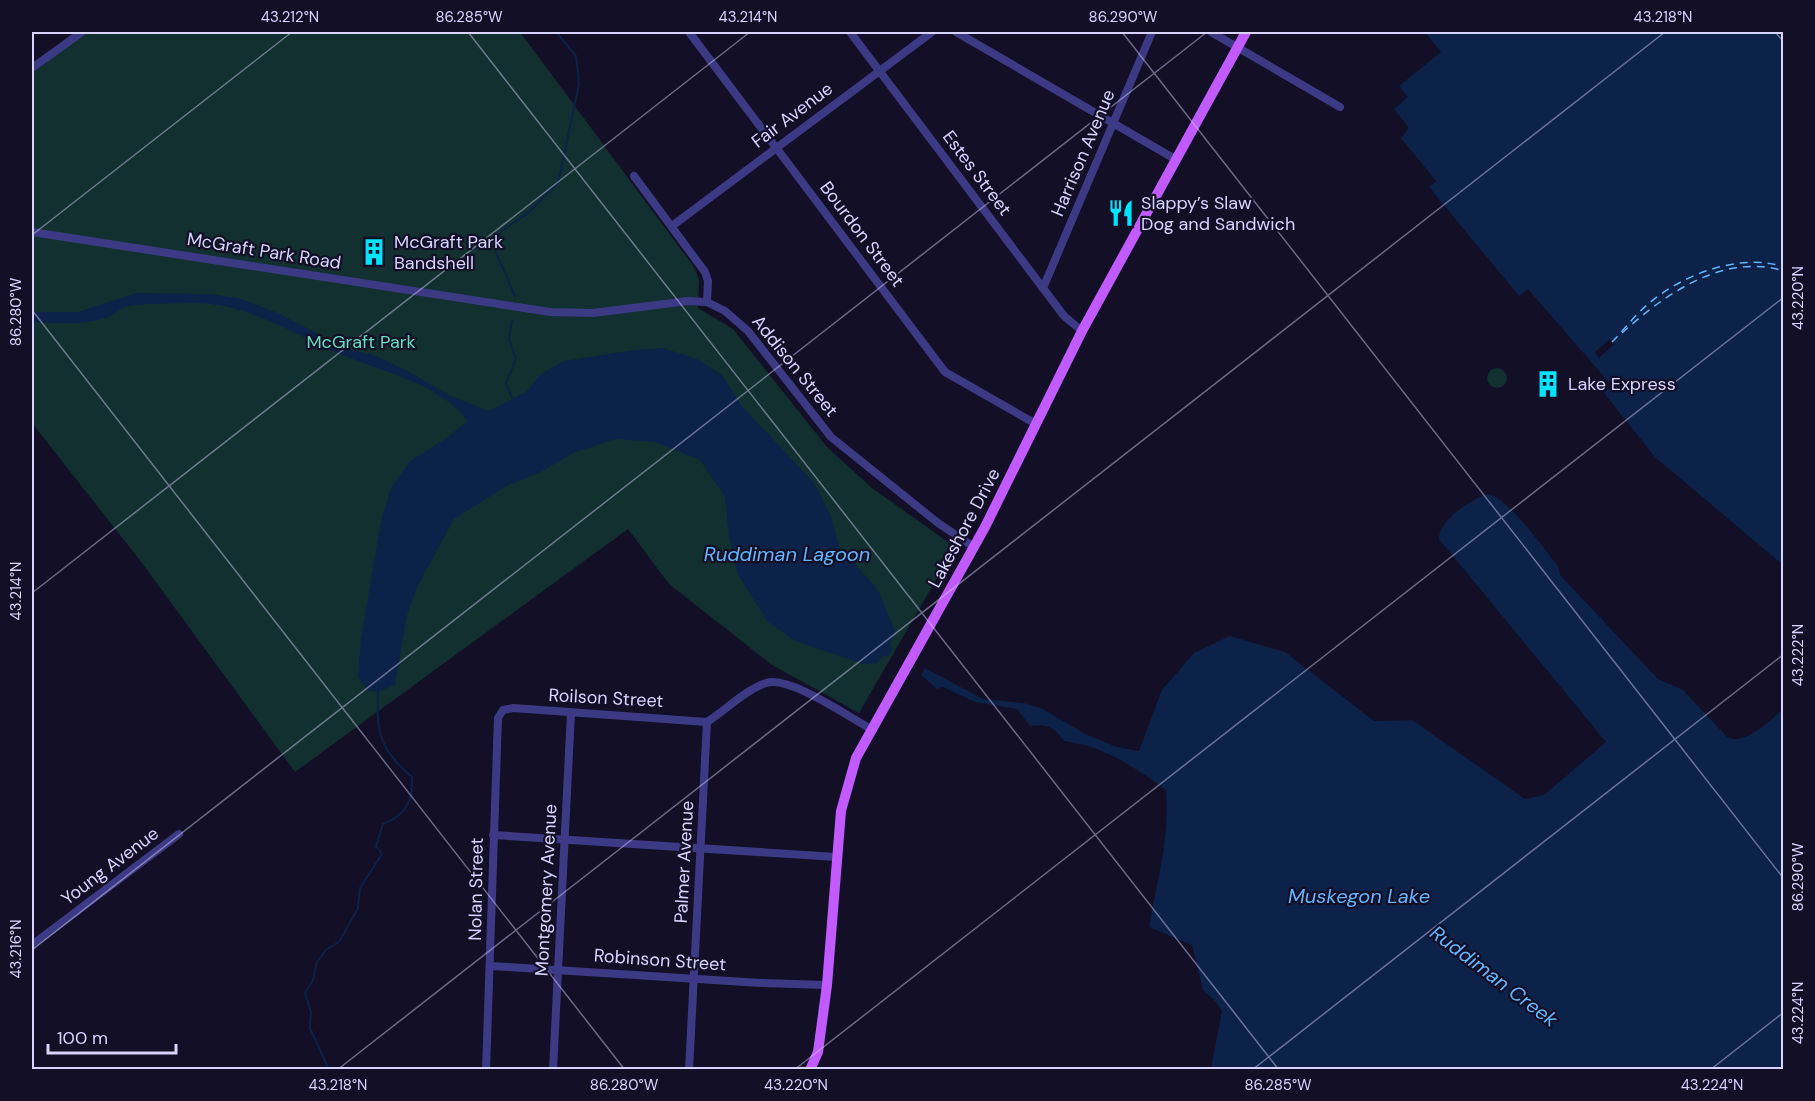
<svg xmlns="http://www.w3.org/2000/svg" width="1815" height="1101" font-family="'DM Sans',sans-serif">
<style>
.green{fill:#12302f}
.water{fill:#0c2248}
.pier{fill:#130f26}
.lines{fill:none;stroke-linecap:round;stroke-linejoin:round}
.stream{stroke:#0c2248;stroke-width:2}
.ferry{stroke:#62b6ff;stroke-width:1.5;stroke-dasharray:8 6;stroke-linecap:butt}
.minor{stroke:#3d3a85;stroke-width:8}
.major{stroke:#c25bff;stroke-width:10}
.ticks{fill:none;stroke:#d9d4ff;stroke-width:1.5;stroke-opacity:0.45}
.labels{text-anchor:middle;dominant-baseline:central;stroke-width:4.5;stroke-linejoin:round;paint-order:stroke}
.street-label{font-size:18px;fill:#d9d4ff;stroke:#130f26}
.poi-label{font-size:18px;fill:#d9d4ff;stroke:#130f26;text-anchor:start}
.park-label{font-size:18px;fill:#5fe0c0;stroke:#130f26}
.water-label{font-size:20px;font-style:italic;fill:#62b6ff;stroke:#130f26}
.neatline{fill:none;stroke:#d9d4ff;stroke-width:2}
.ticks-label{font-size:15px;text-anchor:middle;fill:#d9d4ff}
</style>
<rect width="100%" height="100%" fill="#130f26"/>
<g class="green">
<path d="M 87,32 L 520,32 L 694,267 L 699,280 L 698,308 L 733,329 L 827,447 L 872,488 L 955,547 L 859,713 L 772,665 L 669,584 L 628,529 L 295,772 L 142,563 L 32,423 L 32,73 Z"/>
<circle cx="1497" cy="378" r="10"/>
</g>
<g class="water">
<path d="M 1425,32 L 1783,32 L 1783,565 L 1655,457 L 1604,393 L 1612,386 L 1528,289 L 1519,296 L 1429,187 L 1436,181 L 1401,138 L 1409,128 L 1394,109 L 1408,97 L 1399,86 L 1441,52 Z"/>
<path d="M 136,293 L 208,294 L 238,298 L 278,313 L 344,348 L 373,355 L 410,372 L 448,395 L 489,411 L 526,392 L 542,373 L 564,361 L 634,350 L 663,348 L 697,359 L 722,375 L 741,405 L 815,484 L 831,516 L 839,546 L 878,590 L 895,631 L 890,645 L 892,649 L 888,656 L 883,656 L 877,663 L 863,664 L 795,641 L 768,622 L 738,575 L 729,536 L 725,497 L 700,460 L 655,442 L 616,439 L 573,453 L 539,473 L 508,485 L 454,519 L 417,587 L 407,615 L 395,685 L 378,692 L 368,691 L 358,677 L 361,639 L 381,521 L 391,488 L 409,462 L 445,439 L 468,421 C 439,383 386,373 345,356 C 294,336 249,302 192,303 C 174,304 145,303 128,306 C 121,308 115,314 108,317 C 84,326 57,323 32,322 L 32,312 L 78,312 Z"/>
<path d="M 1487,494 C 1506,495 1545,550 1558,566 L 1560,575 L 1658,679 L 1683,690 L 1727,737 C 1745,746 1770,721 1783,709 L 1783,1069 L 1211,1069 L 1222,1011 L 1216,1002 L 1203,990 L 1192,945 L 1149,927 C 1157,879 1170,839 1166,790 C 1135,767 1103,746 1064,741 C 1054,727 1048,724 1030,726 L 1017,709 L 975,702 L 943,687 L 937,689 L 921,675 L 925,668 L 983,699 L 1024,703 L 1043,709 L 1085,734 L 1117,747 L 1139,751 L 1162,690 L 1194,653 L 1230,636 L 1285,652 L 1374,721 L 1412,720 L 1525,799 L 1544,795 L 1606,742 L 1439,539 C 1438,520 1471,500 1487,494 Z"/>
</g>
<path class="pier" d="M 1610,339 L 1614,344 L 1599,358 L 1595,352 Z"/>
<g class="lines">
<g class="stream">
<path d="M 515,296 L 496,252 L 501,231 L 528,213 L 558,183 L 579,84 L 576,56 L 556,32"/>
<path d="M 512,320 L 509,339 L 516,358 L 506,384 L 514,401"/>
<path d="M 329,1070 L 310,1028 L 311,1012 L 305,993 L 313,980 L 317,962 L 326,950 L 339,942 L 358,908 L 360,888 L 382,854 L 376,846 L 383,824 C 407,815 413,800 412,777 C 379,749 376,732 378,689"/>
</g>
<g class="ferry">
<path d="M 1622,333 C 1664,295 1723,252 1784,271"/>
<path d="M 1612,342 C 1624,330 1634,316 1647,305 C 1681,275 1740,252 1784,267"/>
</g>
<g class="minor">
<path d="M 689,32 L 945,372 L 1036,424"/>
<path d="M 850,32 L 1064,316 L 1082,331"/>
<path d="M 956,32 L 1175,159"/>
<path d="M 1211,32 L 1340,107"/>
<path d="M 32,68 L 82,32"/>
<path d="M 634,176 L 705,272 L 708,281 L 707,302"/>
<path d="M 672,226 L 932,32"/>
<path d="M 32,232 L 550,312 L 593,313 L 688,301 L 707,302 L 725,311 L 748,331 L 831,437 L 938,523 L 974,547"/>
<path d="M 1043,288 L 1152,32"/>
<path d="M 493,835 L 836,857"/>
<path d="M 32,945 L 179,834"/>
<path d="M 491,966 L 761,983 L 827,985"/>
<path d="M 486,1070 L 498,718 L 503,710 L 513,708 L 707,722"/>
<path d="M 553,1070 L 571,713"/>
<path d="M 689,1070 L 707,722 C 726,710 745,690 766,683 C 789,675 849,717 871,729"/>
</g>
<path class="major" d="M 810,1070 L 818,1052 L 827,985 L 841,811 L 856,758 L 985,527 L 1082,331 L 1246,32"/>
</g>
<path class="ticks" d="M 468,32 L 1279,1070M 1122,32 L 1784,879M 1775,32 L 1784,42M 32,235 L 292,32M 32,310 L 625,1070M 32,593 L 750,32M 32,950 L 1207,32M 337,1070 L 1665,32M 794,1070 L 1784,297M 1252,1070 L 1784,654M 1710,1070 L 1784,1012"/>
<defs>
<symbol id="restaurant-bare" viewBox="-9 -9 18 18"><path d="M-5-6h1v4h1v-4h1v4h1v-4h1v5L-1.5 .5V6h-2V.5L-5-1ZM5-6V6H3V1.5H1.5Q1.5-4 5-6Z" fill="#00e5ff" stroke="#130f26" stroke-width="2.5" paint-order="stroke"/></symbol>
<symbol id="building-bare" viewBox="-9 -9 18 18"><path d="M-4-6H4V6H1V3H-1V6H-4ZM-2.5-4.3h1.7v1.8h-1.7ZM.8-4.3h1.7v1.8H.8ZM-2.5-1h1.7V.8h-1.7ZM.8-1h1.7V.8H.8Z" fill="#00e5ff" stroke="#130f26" stroke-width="2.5" paint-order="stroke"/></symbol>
</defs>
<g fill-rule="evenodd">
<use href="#restaurant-bare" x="1102" y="194" width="38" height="38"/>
<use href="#building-bare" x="355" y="233" width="38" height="38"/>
<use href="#building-bare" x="1529" y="365" width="38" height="38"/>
</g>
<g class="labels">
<g class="street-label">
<text transform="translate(792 115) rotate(-37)">Fair Avenue</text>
<text transform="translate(1083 153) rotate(-67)">Harrison Avenue</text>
<text transform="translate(977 173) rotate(53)">Estes Street</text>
<text transform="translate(862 234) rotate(53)">Bourdon Street</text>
<text transform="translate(264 251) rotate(9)">McGraft Park Road</text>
<text transform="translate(795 366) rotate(51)">Addison Street</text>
<text transform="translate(964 528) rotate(-62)">Lakeshore Drive</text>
<text transform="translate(606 698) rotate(3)">Roilson Street</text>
<text transform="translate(684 862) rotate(-87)">Palmer Avenue</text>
<text transform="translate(110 866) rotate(-37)">Young Avenue</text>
<text transform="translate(476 889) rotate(-89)">Nolan Street</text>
<text transform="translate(546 890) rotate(-87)">Montgomery Avenue</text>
<text transform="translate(660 960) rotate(4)">Robinson Street</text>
</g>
<g class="poi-label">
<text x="1141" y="203">Slappy’s Slaw<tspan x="1141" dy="21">Dog and Sandwich</tspan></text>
<text x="394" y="242">McGraft Park<tspan x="394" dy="21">Bandshell</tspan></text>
<text x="1568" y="384">Lake Express</text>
</g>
<g class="park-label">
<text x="361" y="342">McGraft Park</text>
</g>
<g class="water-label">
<text x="787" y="554">Ruddiman Lagoon</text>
<text x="1359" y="896">Muskegon Lake</text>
<text transform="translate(1494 976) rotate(37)">Ruddiman Creek</text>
</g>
</g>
<rect width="1815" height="1101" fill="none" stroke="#130f26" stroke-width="66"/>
<path d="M48 1044v9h128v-9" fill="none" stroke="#d9d4ff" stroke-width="3"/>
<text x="57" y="1044" font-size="18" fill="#d9d4ff" stroke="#130f26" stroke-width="4.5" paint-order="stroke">100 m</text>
<rect x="33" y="33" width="1749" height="1035" class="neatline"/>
<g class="ticks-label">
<text x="290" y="22">43.212°N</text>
<text x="469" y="22">86.285°W</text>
<text x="748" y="22">43.214°N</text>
<text x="1123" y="22">86.290°W</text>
<text x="1663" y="22">43.218°N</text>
<text transform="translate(1798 298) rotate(-90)" y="5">43.220°N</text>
<text transform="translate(16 312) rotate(-90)" y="5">86.280°W</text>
<text transform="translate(16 591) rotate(-90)" y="5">43.214°N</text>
<text transform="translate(1798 655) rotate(-90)" y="5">43.222°N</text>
<text transform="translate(1798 877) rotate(-90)" y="5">86.290°W</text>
<text transform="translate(16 949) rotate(-90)" y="5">43.216°N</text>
<text transform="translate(1798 1013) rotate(-90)" y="5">43.224°N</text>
<text x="338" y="1090">43.218°N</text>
<text x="624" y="1090">86.280°W</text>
<text x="796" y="1090">43.220°N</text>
<text x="1278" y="1090">86.285°W</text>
<text x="1712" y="1090">43.224°N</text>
</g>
</svg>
